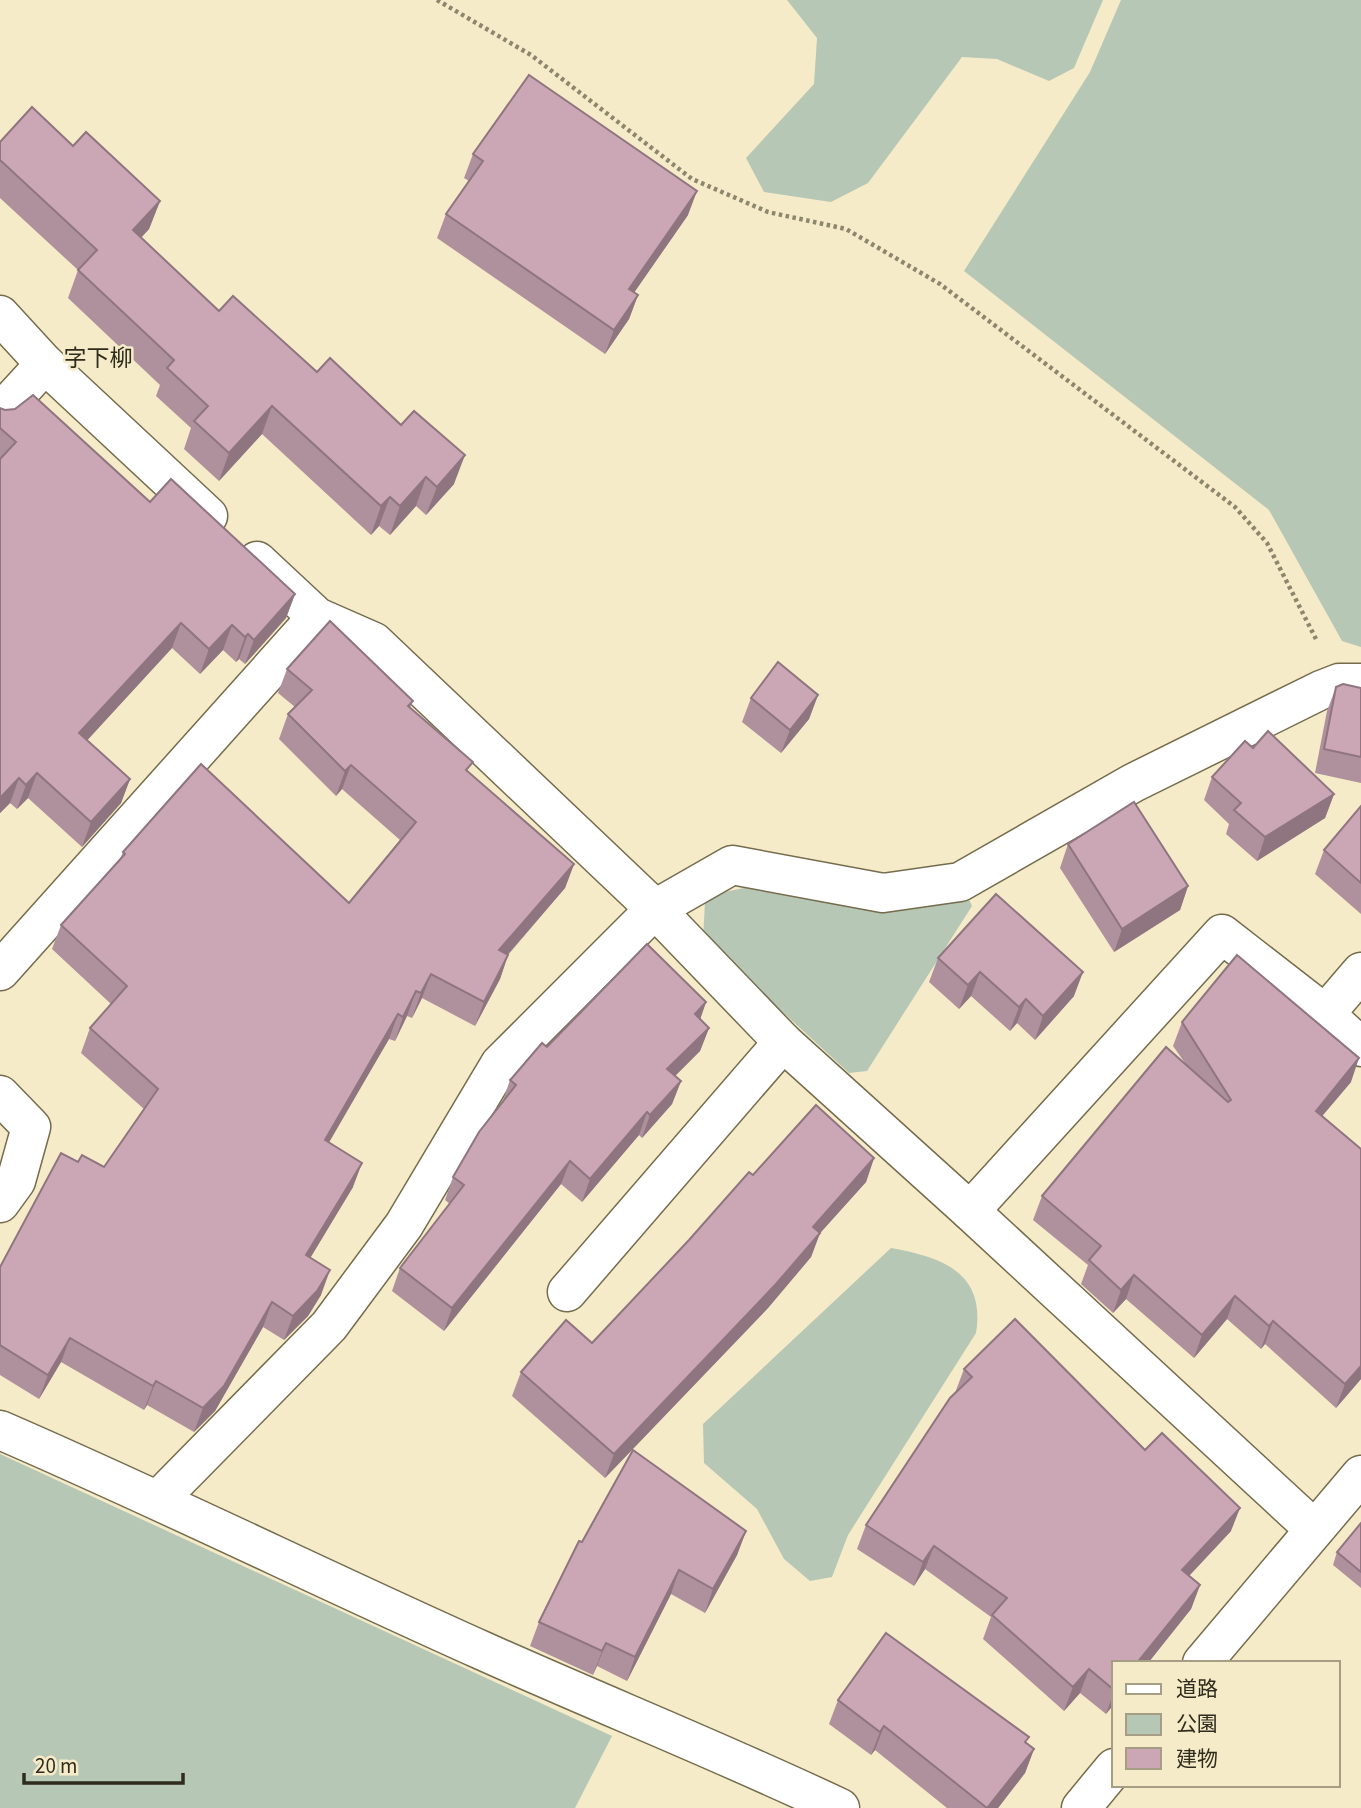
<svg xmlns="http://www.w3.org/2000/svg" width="1361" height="1808" font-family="'Source Sans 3','Noto Sans JP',sans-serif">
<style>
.green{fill:#b7c7b5}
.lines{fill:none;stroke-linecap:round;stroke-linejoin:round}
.minor-casing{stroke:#756c4d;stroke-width:41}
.path{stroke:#8d866e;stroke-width:4.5;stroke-dasharray:3.5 3.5;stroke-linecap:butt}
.minor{stroke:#fff;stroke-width:38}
.wall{fill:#af909d}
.shaded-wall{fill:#8e757f}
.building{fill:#cba7b6;stroke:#8e757f;stroke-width:2}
.labels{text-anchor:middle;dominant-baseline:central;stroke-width:5;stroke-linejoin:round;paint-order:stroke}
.quarter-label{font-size:23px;fill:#2f2b1d;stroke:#f5ebc8}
</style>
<rect width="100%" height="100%" fill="#f5ebc8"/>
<g class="green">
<path d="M 787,0 L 1103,0 L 1074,68 L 1049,81 L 997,59 L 962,57 L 868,183 L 831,202 L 764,192 L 746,158 L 814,84 L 817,38 Z"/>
<path d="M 1121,0 L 1361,0 L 1361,647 L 1342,641 L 1269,510 L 964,271 L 1090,72 Z"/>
<path d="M 749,887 C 819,898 899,920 968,897 L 972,906 L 867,1071 L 849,1073 L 703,939 L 705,902 L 719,893 Z"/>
<path d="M 891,1248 C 941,1257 986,1272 976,1333 L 848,1535 L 832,1577 L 810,1581 L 784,1559 L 757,1509 L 704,1463 L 703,1424 Z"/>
<path d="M 0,1454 L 612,1736 L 575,1808 L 0,1808 Z"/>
</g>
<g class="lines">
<defs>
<g id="minor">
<path d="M 0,315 L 45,364 L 208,516"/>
<path d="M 0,413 L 45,364"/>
<path d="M 257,561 L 317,617 L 374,642 L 655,909 L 783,1042 L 970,1211 L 1314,1529"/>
<path d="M 0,971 L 317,617"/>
<path d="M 1361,972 L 1325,1014 L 1361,1047"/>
<path d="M 0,1095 L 31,1127 L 16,1181 L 0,1203"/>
<path d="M 970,1211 L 1222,934 L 1325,1014"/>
<path d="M 567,1292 L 783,1042"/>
<path d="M 0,1430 C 162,1500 320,1578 481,1650 C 601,1704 722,1752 840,1808"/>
<path d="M 159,1499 L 329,1326 L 404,1225 L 500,1064 L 655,909 L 732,865 L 883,893 L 960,882 L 1133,783 L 1321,690 L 1339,683 L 1361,683"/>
<path d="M 1202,1663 L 1361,1475"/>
<path d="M 1081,1808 L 1114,1768"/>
</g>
</defs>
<use href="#minor" class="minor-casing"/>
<path class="path" d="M 437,0 L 531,55 L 692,179 L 768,212 L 846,229 L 940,284 L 1235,507 L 1267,543 L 1317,641"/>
<use href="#minor" class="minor"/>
</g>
<g class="wall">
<path d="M 0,142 L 73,146 L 160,201 L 149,229 L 141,238 L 219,311 L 317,372 L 454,484 L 426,515 L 416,506 L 390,535 L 379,526 L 371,535 L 262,434 L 219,481 L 184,449 L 191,428 L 156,396 L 160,385 L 68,298 L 78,270 L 0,198 Z"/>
<path d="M 473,154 L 688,215 L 634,292 L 638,295 L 629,319 L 605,354 L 437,238 L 446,214 L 469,181 L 464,178 Z"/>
<path d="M 0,408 L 295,594 L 286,618 L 245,664 L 239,659 L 236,662 L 223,650 L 200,674 L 172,648 L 87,740 L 130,779 L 121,803 L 82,847 L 28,798 L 17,809 L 10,803 L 0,813 Z"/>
<path d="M 287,669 L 413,701 L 410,708 L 469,772 L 574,864 L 565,888 L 508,955 L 500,979 L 475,1026 L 422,998 L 412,1018 L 407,1016 L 395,1041 L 389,1039 L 328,1142 L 353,1187 L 310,1258 L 321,1295 L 308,1316 L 284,1340 L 263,1327 L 215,1411 L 194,1432 L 147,1405 L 144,1410 L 61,1362 L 39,1399 L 0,1375 L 0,1267 L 78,1162 L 104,1167 L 144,1109 L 81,1053 L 90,1028 L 111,1004 L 52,949 L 61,925 L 120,859 L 123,852 L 349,903 L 400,840 L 342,789 L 336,796 L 279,739 L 288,714 L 295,707 L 278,693 Z"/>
<path d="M 1336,687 L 1361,688 L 1361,783 L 1315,773 L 1327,711 Z"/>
<path d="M 818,695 L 809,719 L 781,753 L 742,722 L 751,698 Z"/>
<path d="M 1253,748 L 1334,794 L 1325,818 L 1257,861 L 1226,834 L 1229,824 L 1204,800 L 1212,777 Z"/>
<path d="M 1361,806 L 1361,914 L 1315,874 L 1324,850 Z"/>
<path d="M 1068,844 L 1188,886 L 1180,910 L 1114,952 L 1060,868 Z"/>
<path d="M 938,958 L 1074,996 L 1035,1040 L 1017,1023 L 1010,1031 L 971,996 L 959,1009 L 929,982 Z"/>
<path d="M 706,1002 L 700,1020 L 709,1028 L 700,1051 L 675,1076 L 681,1081 L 672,1104 L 642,1138 L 639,1135 L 582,1202 L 561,1184 L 444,1331 L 392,1291 L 400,1268 L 450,1204 L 445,1200 L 453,1177 L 502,1103 L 510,1080 L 547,1047 Z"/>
<path d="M 1182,1022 L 1351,1082 L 1322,1116 L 1361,1379 L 1336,1408 L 1265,1344 L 1261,1349 L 1227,1319 L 1194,1358 L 1126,1299 L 1113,1313 L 1081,1284 L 1088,1265 L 1033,1220 L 1042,1196 L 1185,1063 L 1173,1046 Z"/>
<path d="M 874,1158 L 866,1182 L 820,1233 L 811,1257 L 768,1308 L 605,1478 L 512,1396 L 521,1372 L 592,1343 L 753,1175 Z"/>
<path d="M 964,1369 L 1145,1450 L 1231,1531 L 1189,1576 L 1200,1585 L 1191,1609 L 1148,1663 L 1114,1663 L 1114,1704 L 1106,1714 L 1080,1693 L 1064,1711 L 983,1639 L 991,1617 L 925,1569 L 914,1586 L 857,1549 L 866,1525 L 955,1393 Z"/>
<path d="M 1361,1523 L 1361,1588 L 1333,1565 L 1337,1552 Z"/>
<path d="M 746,1531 L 737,1555 L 705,1613 L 671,1594 L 627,1681 L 597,1666 L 593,1675 L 530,1646 L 539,1622 L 582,1542 Z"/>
<path d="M 838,1700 L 1027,1743 L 1034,1749 L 1025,1773 L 998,1808 L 947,1808 L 875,1750 L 871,1755 L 829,1724 Z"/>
</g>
<g class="shaded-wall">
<path d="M 697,191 L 688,215 L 620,313 L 629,289 Z"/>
<path d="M 160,201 L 149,229 L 122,258 L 133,230 Z"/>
<path d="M 638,295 L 629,319 L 605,354 L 614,330 Z"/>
<path d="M 272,406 L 262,434 L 219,481 L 229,453 Z"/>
<path d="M 465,455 L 454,484 L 426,515 L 437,487 Z"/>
<path d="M 426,477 L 416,506 L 390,535 L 400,506 Z"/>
<path d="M 390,497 L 379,526 L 371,535 L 381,506 Z"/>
<path d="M 295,594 L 286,618 L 245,664 L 254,640 Z"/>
<path d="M 181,623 L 172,648 L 71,758 L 79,733 Z"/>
<path d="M 232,625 L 223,650 L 200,674 L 209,649 Z"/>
<path d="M 248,634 L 239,659 L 236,662 L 245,637 Z"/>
<path d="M 818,695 L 809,719 L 781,753 L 790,730 Z"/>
<path d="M 351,765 L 342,789 L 336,796 L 345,771 Z"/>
<path d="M 37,773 L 28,798 L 17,809 L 26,785 Z"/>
<path d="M 19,778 L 10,803 L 0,813 L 0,798 Z"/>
<path d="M 130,779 L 121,803 L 82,847 L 91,822 Z"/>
<path d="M 1334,794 L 1325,818 L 1257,861 L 1265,837 Z"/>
<path d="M 574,864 L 565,888 L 490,975 L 499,950 Z"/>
<path d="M 1188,886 L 1180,910 L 1114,952 L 1122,929 Z"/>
<path d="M 508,955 L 500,979 L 475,1026 L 484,1002 Z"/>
<path d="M 980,972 L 971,996 L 959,1009 L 968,985 Z"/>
<path d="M 1083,972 L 1074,996 L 1035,1040 L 1043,1016 Z"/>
<path d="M 431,974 L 422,998 L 412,1018 L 421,993 Z"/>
<path d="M 416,991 L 407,1016 L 395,1041 L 403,1017 Z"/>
<path d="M 1026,999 L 1017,1023 L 1010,1031 L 1019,1007 Z"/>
<path d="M 706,1002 L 698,1025 L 695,1014 Z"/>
<path d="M 398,1014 L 389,1039 L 316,1165 L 325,1140 Z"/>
<path d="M 709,1028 L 700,1051 L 659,1092 L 667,1069 Z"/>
<path d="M 1359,1058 L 1351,1082 L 1307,1134 L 1316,1111 Z"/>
<path d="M 681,1081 L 672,1104 L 642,1138 L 650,1115 Z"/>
<path d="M 647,1112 L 639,1135 L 582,1202 L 590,1179 Z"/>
<path d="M 874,1158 L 866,1182 L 804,1251 L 813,1227 Z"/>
<path d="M 570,1161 L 561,1184 L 444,1331 L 452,1308 Z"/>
<path d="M 362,1163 L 353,1187 L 297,1280 L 306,1255 Z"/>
<path d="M 820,1233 L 811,1257 L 768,1308 L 605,1478 L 614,1454 Z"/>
<path d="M 330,1270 L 321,1295 L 308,1316 L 284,1340 L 293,1316 Z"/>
<path d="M 1134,1275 L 1126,1299 L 1113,1313 L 1121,1290 Z"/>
<path d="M 1235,1296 L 1227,1319 L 1194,1358 L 1202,1335 Z"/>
<path d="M 272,1302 L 263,1327 L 215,1411 L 194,1432 L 203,1408 Z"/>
<path d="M 1273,1321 L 1265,1344 L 1261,1349 L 1269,1326 Z"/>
<path d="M 70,1338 L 61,1362 L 39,1399 L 48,1375 Z"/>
<path d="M 1361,1366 L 1361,1379 L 1336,1408 L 1345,1384 Z"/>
<path d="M 156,1381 L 147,1405 L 144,1410 L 153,1386 Z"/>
<path d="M 1240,1508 L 1231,1531 L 1173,1593 L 1182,1570 Z"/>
<path d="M 746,1531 L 737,1555 L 705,1613 L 713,1589 Z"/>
<path d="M 934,1546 L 925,1569 L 914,1586 L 923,1562 Z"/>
<path d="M 679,1570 L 671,1594 L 627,1681 L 635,1657 Z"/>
<path d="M 1200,1585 L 1191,1609 L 1148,1663 L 1137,1663 Z"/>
<path d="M 606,1643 L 597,1666 L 593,1675 L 602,1651 Z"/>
<path d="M 1089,1669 L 1080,1693 L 1064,1711 L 1073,1687 Z"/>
<path d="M 1114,1692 L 1114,1704 L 1106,1714 Z"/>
<path d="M 884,1726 L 875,1750 L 871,1755 L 880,1732 Z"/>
<path d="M 1034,1749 L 1025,1773 L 998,1808 L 987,1808 Z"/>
</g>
<g class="building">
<path d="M 529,75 L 697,191 L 629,289 L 638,295 L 614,330 L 446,214 L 483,161 L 473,154 Z"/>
<path d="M 32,107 L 73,146 L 86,132 L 160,201 L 133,230 L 219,311 L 233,296 L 317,372 L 330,358 L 401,425 L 414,411 L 465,455 L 437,487 L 426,477 L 400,506 L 390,497 L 381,506 L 272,406 L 229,453 L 194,421 L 208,406 L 167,368 L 174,360 L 78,270 L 97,250 L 0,160 L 0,142 Z"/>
<path d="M 33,395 L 150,502 L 171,479 L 295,594 L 254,640 L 248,634 L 245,637 L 232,625 L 209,649 L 181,623 L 79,733 L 130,779 L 91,822 L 37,773 L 26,785 L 19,778 L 0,798 L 0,459 L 16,442 L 0,428 L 0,408 L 5,410 L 15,409 Z"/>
<path d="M 330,621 L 413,701 L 408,706 L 473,762 L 466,770 L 574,864 L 499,950 L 508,955 L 484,1002 L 431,974 L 421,993 L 416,991 L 403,1017 L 398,1014 L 325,1140 L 362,1163 L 306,1255 L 330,1270 L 317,1291 L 293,1316 L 272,1302 L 224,1386 L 203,1408 L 156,1381 L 153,1386 L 70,1338 L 48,1375 L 0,1345 L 0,1267 L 61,1153 L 78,1162 L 82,1155 L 104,1167 L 158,1089 L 90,1028 L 127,986 L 61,925 L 125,854 L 123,852 L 201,764 L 349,903 L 416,822 L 351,765 L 345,771 L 288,714 L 312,690 L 287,669 Z"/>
<path d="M 778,662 L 818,695 L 790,730 L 751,698 Z"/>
<path d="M 1343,684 L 1361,688 L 1361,757 L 1324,749 L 1336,687 Z"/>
<path d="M 1268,731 L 1334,794 L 1265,837 L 1234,810 L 1241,803 L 1212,777 L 1245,741 L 1253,748 Z"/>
<path d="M 1134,802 L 1188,886 L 1122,929 L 1068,844 Z"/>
<path d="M 1361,806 L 1361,883 L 1324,850 Z"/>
<path d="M 996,894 L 1083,972 L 1043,1016 L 1026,999 L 1019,1007 L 980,972 L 968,985 L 938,958 Z"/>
<path d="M 647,944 L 706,1002 L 695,1014 L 709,1028 L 667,1069 L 681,1081 L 650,1115 L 647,1112 L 590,1179 L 570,1161 L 452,1308 L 400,1268 L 464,1185 L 453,1177 L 479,1132 L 516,1085 L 510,1080 L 512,1078 L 542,1043 L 547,1047 Z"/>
<path d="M 1237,955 L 1359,1058 L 1316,1111 L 1361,1149 L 1361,1366 L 1345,1384 L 1273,1321 L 1269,1326 L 1235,1296 L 1202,1335 L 1134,1275 L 1121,1290 L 1089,1260 L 1101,1246 L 1042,1196 L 1166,1047 L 1228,1102 L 1231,1100 L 1182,1022 Z"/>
<path d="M 816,1105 L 874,1158 L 813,1227 L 820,1233 L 776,1284 L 614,1454 L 521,1372 L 566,1320 L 592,1343 L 689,1240 L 749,1172 L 753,1175 Z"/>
<path d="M 1015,1319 L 1145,1450 L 1162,1433 L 1240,1508 L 1182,1570 L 1200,1585 L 1137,1663 L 1114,1663 L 1114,1690 L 1089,1669 L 1073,1687 L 992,1615 L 1007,1598 L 934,1546 L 923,1562 L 866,1525 L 950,1398 L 972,1377 L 964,1369 Z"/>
<path d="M 633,1450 L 746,1531 L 713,1589 L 679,1570 L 635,1657 L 606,1643 L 602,1651 L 539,1622 L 579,1541 L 582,1542 Z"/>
<path d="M 1361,1523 L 1361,1572 L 1337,1552 Z"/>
<path d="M 886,1633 L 1029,1737 L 1025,1742 L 1034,1749 L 987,1808 L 884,1726 L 880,1732 L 838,1700 Z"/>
</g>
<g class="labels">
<g class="quarter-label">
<text x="98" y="358">字下柳</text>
</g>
</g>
<rect x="1112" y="1661" width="228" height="126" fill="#f5ebc8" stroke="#a69e84" stroke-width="2"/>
<rect x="1126" y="1684" width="35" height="10" fill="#ffffff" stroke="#a69e84" stroke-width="2"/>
<text x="1176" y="1696" font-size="21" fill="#2f2b1d">道路</text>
<rect x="1126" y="1714" width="35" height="21" fill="#b7c7b5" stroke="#a69e84" stroke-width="2"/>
<text x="1176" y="1731" font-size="21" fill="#2f2b1d">公園</text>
<rect x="1126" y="1748" width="35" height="21" fill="#cba7b6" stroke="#a69e84" stroke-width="2"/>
<text x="1176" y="1766" font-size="21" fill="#2f2b1d">建物</text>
<path d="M24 1773v10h159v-10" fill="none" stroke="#2f2b1d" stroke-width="3.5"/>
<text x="35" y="1773" font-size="21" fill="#2f2b1d" stroke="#f5ebc8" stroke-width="5" paint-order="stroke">20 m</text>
</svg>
